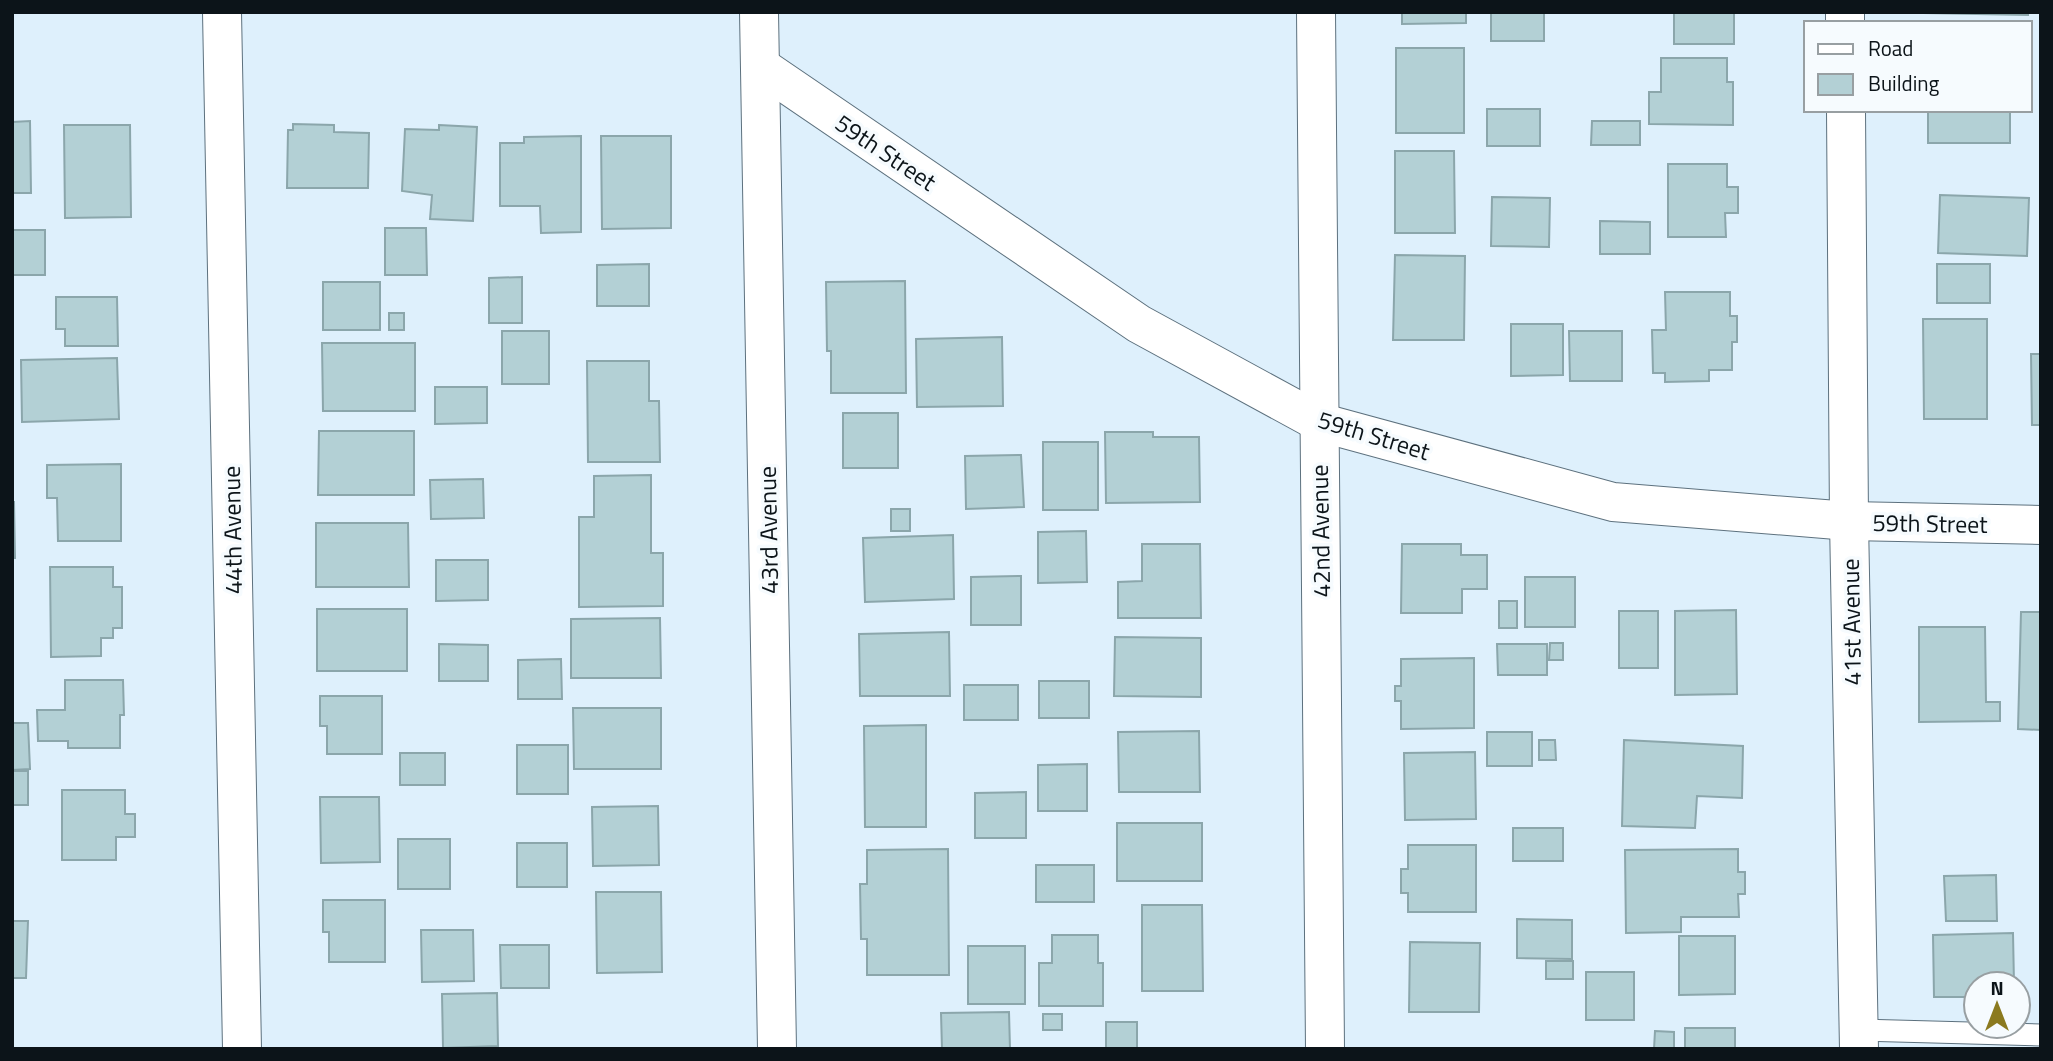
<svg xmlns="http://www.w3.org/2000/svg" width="2053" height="1061" font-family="'Titillium Web',sans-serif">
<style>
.building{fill:#b3d0d5;stroke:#8ba6ab;stroke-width:2}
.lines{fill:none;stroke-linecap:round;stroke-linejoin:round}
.service-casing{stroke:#5d717e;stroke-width:23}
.minor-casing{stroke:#5d717e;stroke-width:40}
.service{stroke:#fff;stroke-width:21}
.minor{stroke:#fff;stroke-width:38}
.labels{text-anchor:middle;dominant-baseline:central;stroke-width:7;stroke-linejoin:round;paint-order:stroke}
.street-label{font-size:24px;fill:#0c1419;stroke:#f6fbfe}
</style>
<rect width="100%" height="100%" fill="#def0fc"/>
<g class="building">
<path d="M 1402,12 L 1466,12 L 1466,23 L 1402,24 Z"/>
<rect x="1491" y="12" width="53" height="29"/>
<rect x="1674" y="12" width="60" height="32"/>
<path d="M 1924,12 L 2028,12 L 2028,15 L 1924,13 Z"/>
<rect x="1396" y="48" width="68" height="85"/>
<path d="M 1661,58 L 1727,58 L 1727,82 L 1733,82 L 1733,125 L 1649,124 L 1649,92 L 1661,92 Z"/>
<rect x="1487" y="109" width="53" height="37"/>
<rect x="1928" y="110" width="82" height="33"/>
<path d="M 30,121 L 31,193 L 12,193 L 12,122 Z"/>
<path d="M 1592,121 L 1640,121 L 1640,145 L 1591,145 Z"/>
<path d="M 293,124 L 334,125 L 334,132 L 369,133 L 368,188 L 287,188 L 288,130 L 293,130 Z"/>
<path d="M 64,125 L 130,125 L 131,217 L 65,218 Z"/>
<path d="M 439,125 L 477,127 L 473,221 L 430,219 L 432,195 L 402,191 L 405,129 L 439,130 Z"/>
<path d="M 581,136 L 581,232 L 541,233 L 540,206 L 500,206 L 500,143 L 524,143 L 524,137 Z"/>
<path d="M 601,136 L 671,136 L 671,228 L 602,229 Z"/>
<path d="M 1395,151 L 1454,151 L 1455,233 L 1395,233 Z"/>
<path d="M 1668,164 L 1727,164 L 1727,187 L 1738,187 L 1738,213 L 1725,213 L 1726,237 L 1668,237 Z"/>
<path d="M 1940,195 L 2029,198 L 2027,256 L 1938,253 Z"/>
<path d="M 1492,197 L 1550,198 L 1549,247 L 1491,246 Z"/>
<path d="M 1600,221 L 1650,222 L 1650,254 L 1600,254 Z"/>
<path d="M 385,228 L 426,228 L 427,275 L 385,275 Z"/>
<rect x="12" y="230" width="33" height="45"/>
<path d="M 1395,255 L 1465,256 L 1464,340 L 1393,340 Z"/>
<path d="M 649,264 L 649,306 L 597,306 L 597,265 Z"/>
<rect x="1937" y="264" width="53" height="39"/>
<path d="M 522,277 L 522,323 L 489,323 L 489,278 Z"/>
<path d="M 905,281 L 906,393 L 831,393 L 831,351 L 827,351 L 826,282 Z"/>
<rect x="323" y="282" width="57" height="48"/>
<path d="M 1665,292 L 1730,292 L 1730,316 L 1737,316 L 1737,342 L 1732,342 L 1732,370 L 1709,370 L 1709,381 L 1665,382 L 1665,373 L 1653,373 L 1652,330 L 1666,330 Z"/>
<path d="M 56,297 L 117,297 L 118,346 L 65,346 L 65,329 L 56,329 Z"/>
<rect x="389" y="313" width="15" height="17"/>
<path d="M 1923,319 L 1987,319 L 1987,419 L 1924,419 Z"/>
<path d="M 1511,324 L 1563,324 L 1563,375 L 1511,376 Z"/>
<rect x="502" y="331" width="47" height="53"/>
<path d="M 1569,331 L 1622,331 L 1622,381 L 1570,381 Z"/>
<path d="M 1002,337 L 1003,406 L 917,407 L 916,339 Z"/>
<path d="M 322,343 L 415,343 L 415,411 L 323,411 Z"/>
<path d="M 2031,354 L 2041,354 L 2041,425 L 2032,425 Z"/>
<path d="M 117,358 L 119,419 L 22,422 L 21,360 Z"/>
<path d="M 587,361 L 649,361 L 649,401 L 659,401 L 660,462 L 588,462 Z"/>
<path d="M 435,387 L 487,387 L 487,423 L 435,424 Z"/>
<rect x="843" y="413" width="55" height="55"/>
<path d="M 319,431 L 414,431 L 414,495 L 318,495 Z"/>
<path d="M 1105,432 L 1153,432 L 1153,437 L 1199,437 L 1200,502 L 1106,503 Z"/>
<rect x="1043" y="442" width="55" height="68"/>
<path d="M 1021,455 L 1024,507 L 966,509 L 965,456 Z"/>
<path d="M 121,464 L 121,541 L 58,541 L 57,498 L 47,498 L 47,465 Z"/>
<path d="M 651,475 L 651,553 L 663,553 L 663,606 L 579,607 L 579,517 L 594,517 L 594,476 Z"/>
<path d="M 483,479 L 484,518 L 431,519 L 430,480 Z"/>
<path d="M 12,502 L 14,502 L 15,558 L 12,558 Z"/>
<rect x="891" y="509" width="19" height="22"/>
<path d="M 316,523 L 408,523 L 409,587 L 316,587 Z"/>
<path d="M 1086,531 L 1087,582 L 1038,583 L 1038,532 Z"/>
<path d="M 953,535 L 954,599 L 865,602 L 863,538 Z"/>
<path d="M 1142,544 L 1200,544 L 1201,618 L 1118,618 L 1118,582 L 1142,581 Z"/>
<path d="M 1402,544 L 1461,544 L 1461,555 L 1487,555 L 1487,589 L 1462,589 L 1462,613 L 1401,613 Z"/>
<path d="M 436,560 L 488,560 L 488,600 L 436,601 Z"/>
<path d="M 50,567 L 113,567 L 113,587 L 122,587 L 122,628 L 113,628 L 113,638 L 101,638 L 101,656 L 51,657 Z"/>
<path d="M 1021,576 L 1021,625 L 971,625 L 971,577 Z"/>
<rect x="1525" y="577" width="50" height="50"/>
<rect x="1499" y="601" width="18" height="27"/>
<rect x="317" y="609" width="90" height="62"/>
<path d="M 1736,610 L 1737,694 L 1675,695 L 1675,611 Z"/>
<rect x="1619" y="611" width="39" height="57"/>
<path d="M 2021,612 L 2041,612 L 2041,730 L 2018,729 Z"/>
<path d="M 660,618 L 661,678 L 571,678 L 571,619 Z"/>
<path d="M 1919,627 L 1985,627 L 1986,702 L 2000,702 L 2000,721 L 1919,722 Z"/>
<path d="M 949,632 L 950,696 L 860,696 L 859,634 Z"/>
<path d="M 1115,637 L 1201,638 L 1201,697 L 1114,696 Z"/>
<path d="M 1550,643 L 1563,643 L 1563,660 L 1549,660 Z"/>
<path d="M 439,644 L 488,645 L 488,681 L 439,681 Z"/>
<path d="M 1497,644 L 1547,644 L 1547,675 L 1498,675 Z"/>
<path d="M 1474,658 L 1474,728 L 1401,729 L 1401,701 L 1395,701 L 1395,686 L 1401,686 L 1401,659 Z"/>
<path d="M 561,659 L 562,699 L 518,699 L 518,660 Z"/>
<path d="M 65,680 L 123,680 L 124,715 L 120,715 L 120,748 L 68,748 L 68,741 L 38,741 L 37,710 L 65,710 Z"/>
<rect x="1039" y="681" width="50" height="37"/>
<rect x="964" y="685" width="54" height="35"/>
<path d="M 320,696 L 382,696 L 382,754 L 327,754 L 327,726 L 320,726 Z"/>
<path d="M 573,708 L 661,708 L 661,769 L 574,769 Z"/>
<path d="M 12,723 L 28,723 L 30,769 L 12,770 Z"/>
<path d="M 926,725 L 926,827 L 865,827 L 864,726 Z"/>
<path d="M 1199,731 L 1200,792 L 1119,792 L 1118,732 Z"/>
<rect x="1487" y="732" width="45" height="34"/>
<path d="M 1539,740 L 1555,740 L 1556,760 L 1539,760 Z"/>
<path d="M 1624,740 L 1743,746 L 1742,798 L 1697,796 L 1695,828 L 1622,826 Z"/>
<rect x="517" y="745" width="51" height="49"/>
<path d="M 1475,752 L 1476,819 L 1405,820 L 1404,753 Z"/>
<rect x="400" y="753" width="45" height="32"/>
<path d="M 1087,764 L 1087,811 L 1038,811 L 1038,765 Z"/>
<rect x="12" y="771" width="16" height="34"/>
<path d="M 62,790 L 125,790 L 125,814 L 135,814 L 135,837 L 116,837 L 116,860 L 62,860 Z"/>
<path d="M 1026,792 L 1026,838 L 975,838 L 975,793 Z"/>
<path d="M 320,797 L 379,797 L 380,862 L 321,863 Z"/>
<path d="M 658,806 L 659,865 L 593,866 L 592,807 Z"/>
<rect x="1117" y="823" width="85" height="58"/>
<rect x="1513" y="828" width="50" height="33"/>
<rect x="398" y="839" width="52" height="50"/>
<rect x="517" y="843" width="50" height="44"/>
<path d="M 1408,845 L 1476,845 L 1476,912 L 1408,912 L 1408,893 L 1401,893 L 1401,869 L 1408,869 Z"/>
<path d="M 948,849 L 949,975 L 867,975 L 867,939 L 861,939 L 860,884 L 867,884 L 867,850 Z"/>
<path d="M 1738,849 L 1738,872 L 1745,872 L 1745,894 L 1738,894 L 1739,917 L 1681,917 L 1681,932 L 1626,933 L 1625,850 Z"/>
<rect x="1036" y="865" width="58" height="37"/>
<path d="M 1996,875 L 1997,921 L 1946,921 L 1944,876 Z"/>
<path d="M 596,892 L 661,892 L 662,972 L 597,973 Z"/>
<path d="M 323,900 L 385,900 L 385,962 L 329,962 L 329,932 L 323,932 Z"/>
<path d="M 1142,905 L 1202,905 L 1203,991 L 1142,991 Z"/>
<path d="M 1517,919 L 1572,920 L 1572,959 L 1517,958 Z"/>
<path d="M 12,921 L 28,921 L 26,978 L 12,978 Z"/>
<path d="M 421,930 L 473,930 L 474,981 L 422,982 Z"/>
<path d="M 2013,933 L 2014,984 L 1976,984 L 1976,997 L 1934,997 L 1933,935 Z"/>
<path d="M 1052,935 L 1098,935 L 1098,963 L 1103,963 L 1103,1006 L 1039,1006 L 1039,963 L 1052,963 Z"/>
<path d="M 1679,936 L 1735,936 L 1735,994 L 1679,995 Z"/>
<path d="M 1410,942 L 1480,943 L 1479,1012 L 1409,1012 Z"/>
<path d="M 500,945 L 549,945 L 549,988 L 501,988 Z"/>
<rect x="968" y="946" width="57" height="58"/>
<rect x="1546" y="961" width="27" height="18"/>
<rect x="1586" y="972" width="48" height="48"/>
<path d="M 497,993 L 498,1046 L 443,1048 L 442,994 Z"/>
<path d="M 1009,1012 L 1010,1049 L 942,1049 L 941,1013 Z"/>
<rect x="1043" y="1014" width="19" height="16"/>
<rect x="1106" y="1022" width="31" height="27"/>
<rect x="1685" y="1028" width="50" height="21"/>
<path d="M 1655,1031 L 1674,1032 L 1674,1049 L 1654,1049 Z"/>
</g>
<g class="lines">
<defs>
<path id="service" d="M 1859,1030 L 2041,1035"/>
<g id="minor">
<path d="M 222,12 L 242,1049"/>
<path d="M 759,12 L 777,1049"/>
<path d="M 1316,12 L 1325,1049"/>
<path d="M 1845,12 L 1845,23"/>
<path d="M 760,66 L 1139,324 L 1319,422 L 1613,502 L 1849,521 L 2041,525"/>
<path d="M 1846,110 L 1849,521 L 1859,1049"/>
</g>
</defs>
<use href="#service" class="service-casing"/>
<use href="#minor" class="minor-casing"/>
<use href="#service" class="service"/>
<use href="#minor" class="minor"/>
</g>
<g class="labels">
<g class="street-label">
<text transform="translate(886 152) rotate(34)">59th Street</text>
<text transform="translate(1374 435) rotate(17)">59th Street</text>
<text transform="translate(1930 523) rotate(1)">59th Street</text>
<text transform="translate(232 530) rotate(-91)">44th Avenue</text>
<text transform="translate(768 530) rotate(-91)">43rd Avenue</text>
<text transform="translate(1320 531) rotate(-91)">42nd Avenue</text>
<text transform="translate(1851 622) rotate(-91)">41st Avenue</text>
</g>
</g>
<rect width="2053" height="1061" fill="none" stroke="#0c1419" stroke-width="28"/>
<rect x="1804" y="21" width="228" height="91" fill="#f6fbfe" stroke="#989fa2" stroke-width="2"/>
<rect x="1818" y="44" width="35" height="10" fill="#ffffff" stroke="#989fa2" stroke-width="2"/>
<text x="1868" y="56" font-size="21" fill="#0c1419">Road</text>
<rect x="1818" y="74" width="35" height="21" fill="#b3d0d5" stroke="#989fa2" stroke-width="2"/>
<text x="1868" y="91" font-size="21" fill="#0c1419">Building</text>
<g transform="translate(1997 1005)"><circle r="33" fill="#f6fbfe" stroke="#989fa2" stroke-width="2"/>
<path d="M0-5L12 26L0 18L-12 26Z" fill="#8b7a1f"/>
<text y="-10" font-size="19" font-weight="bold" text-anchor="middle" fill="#0c1419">N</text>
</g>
</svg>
